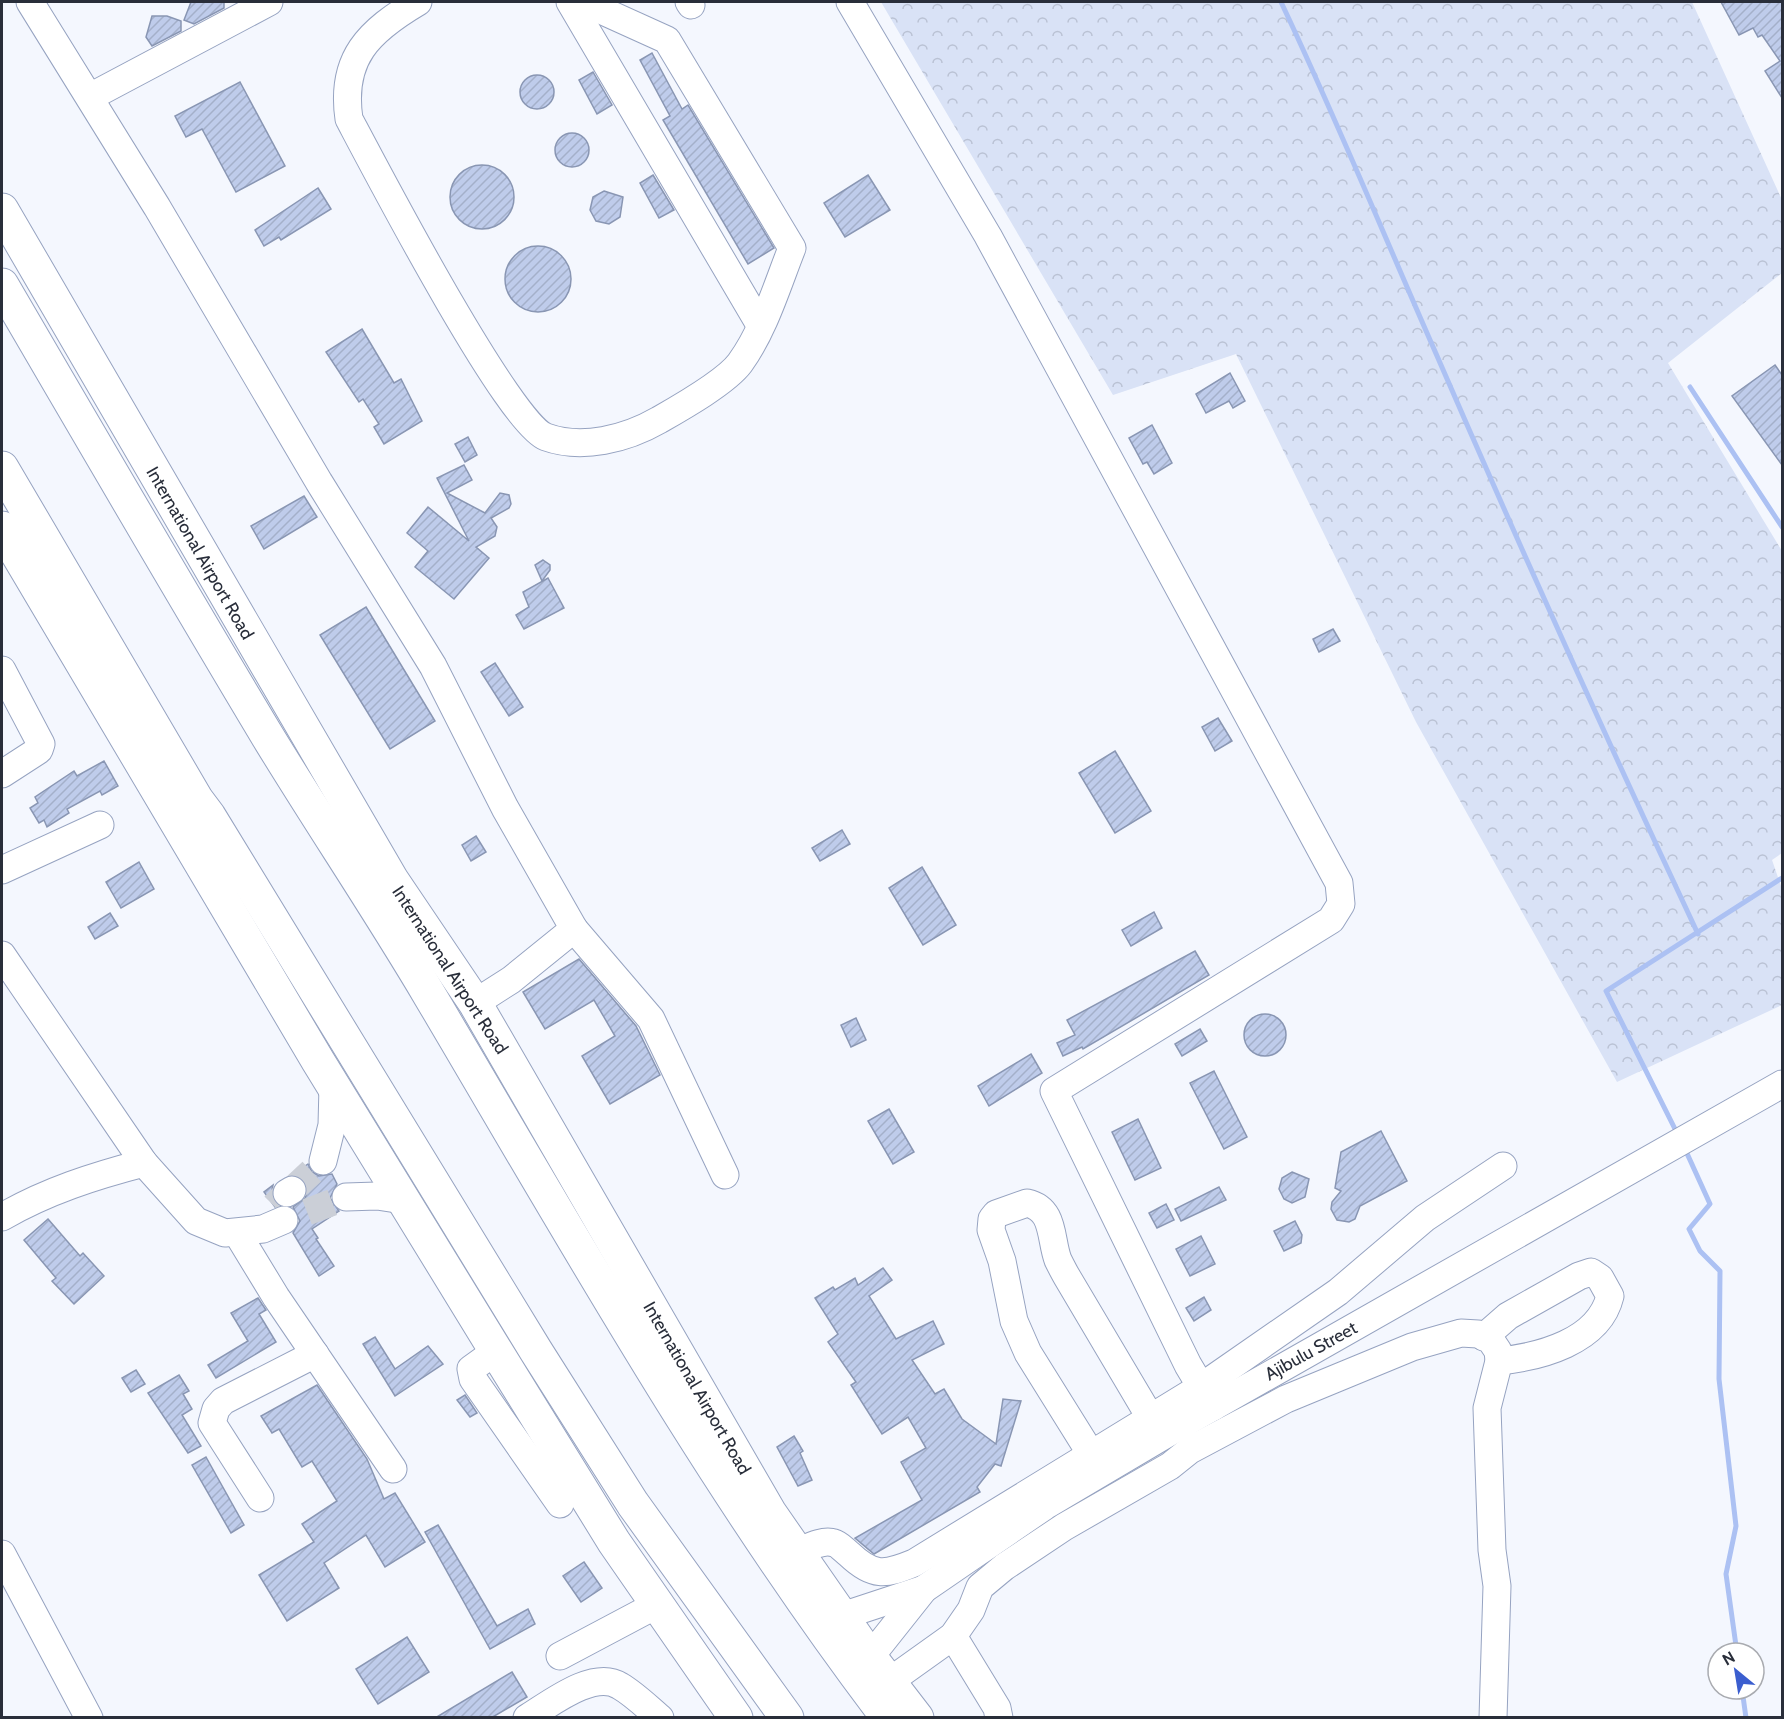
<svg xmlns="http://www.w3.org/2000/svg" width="1784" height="1719" font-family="Cabin,sans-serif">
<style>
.forest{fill:url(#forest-crowns)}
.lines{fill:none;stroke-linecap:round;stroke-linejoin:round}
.stream{stroke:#acc1f3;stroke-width:5}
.building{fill:url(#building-hatch);stroke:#8996b3;stroke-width:1.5}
.minor-tunnel{stroke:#cbcfd7;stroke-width:27;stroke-dasharray:27 14;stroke-linecap:butt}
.minor-casing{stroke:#96a3c1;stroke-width:29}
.major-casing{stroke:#96a3c1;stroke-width:35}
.highway-casing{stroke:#96a3c1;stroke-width:35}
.minor{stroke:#fff;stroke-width:27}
.major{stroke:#fff;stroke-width:33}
.highway{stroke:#fff;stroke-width:33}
.labels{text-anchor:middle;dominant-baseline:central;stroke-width:4.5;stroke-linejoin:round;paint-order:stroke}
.street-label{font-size:18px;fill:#292e3a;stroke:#fff}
</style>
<defs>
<pattern id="forest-crowns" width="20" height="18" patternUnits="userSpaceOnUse" patternTransform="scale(1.5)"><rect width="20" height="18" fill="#d9e2f6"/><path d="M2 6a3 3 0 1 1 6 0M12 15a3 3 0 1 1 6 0" fill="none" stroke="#bac2d4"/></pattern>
<pattern id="building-hatch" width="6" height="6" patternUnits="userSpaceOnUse" patternTransform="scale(1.5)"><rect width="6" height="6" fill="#bfcceb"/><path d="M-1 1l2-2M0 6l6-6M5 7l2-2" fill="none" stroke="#a4b0ca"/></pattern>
</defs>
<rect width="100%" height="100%" fill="#f4f7fe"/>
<path class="forest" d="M 881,2 L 1692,2 L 1782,200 L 1782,273 L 1668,363 L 1782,551 L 1782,853 L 1772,860 L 1782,889 L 1782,1005 L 1617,1082 L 1416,722 L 1236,354 L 1113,395 Z"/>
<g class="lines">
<g class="stream">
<path d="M 1281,2 C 1335,116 1383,233 1434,349 C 1519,545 1607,740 1698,934"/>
<path d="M 1690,387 L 1782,527"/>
<path d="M 1678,1135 L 1606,991 L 1782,878"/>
<path d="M 1685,1149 L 1710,1204 L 1689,1229 L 1700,1251 L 1720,1271 L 1719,1379 L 1736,1526 L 1726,1574 L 1737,1653"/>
<path d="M 1742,1689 L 1746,1718"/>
</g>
</g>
<g class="building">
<path d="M 191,2 L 224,2 L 224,8 L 194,24 L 184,20 Z"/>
<path d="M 1721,2 L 1782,2 L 1782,98 L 1765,71 L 1780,61 L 1762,35 L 1758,37 L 1753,28 L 1739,35 Z"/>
<path d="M 152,16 L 167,16 L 181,21 L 181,31 L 152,46 L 146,37 Z"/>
<path d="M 652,53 L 682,109 L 688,105 L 774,248 L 748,264 L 663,120 L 670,116 L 640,60 Z"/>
<path d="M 593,72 L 612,105 L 597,114 L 579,80 Z"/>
<circle cx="537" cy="92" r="17"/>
<path d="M 240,82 L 285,166 L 236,192 L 202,129 L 186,137 L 175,116 Z"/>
<circle cx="572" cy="150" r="17"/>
<circle cx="482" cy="197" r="32"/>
<path d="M 653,175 L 674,210 L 659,218 L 640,183 Z"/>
<path d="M 868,175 L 890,210 L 845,237 L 824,203 Z"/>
<path d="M 318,188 L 331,209 L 281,240 L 279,237 L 264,246 L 255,230 Z"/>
<path d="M 604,191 L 623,197 L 620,217 L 609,224 L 596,221 L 590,210 L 593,197 Z"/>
<circle cx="538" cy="279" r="33"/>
<path d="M 362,329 L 394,383 L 401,379 L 422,421 L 384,444 L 374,427 L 379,424 L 363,399 L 359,402 L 326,352 Z"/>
<path d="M 1775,365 L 1782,375 L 1782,465 L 1732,396 Z"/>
<path d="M 1230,373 L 1245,401 L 1233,408 L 1229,401 L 1206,413 L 1196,394 Z"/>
<path d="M 1152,425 L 1172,463 L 1154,474 L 1147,462 L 1143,464 L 1129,438 Z"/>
<path d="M 468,437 L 477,455 L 465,462 L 455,444 Z"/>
<path d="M 464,465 L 472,480 L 447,493 L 485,513 L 500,493 L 509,495 L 511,504 L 509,508 L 491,518 L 497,527 L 495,536 L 476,547 L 489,558 L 454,599 L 415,567 L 428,551 L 407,533 L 428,507 L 469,541 L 437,478 Z"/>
<path d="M 304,496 L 317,517 L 264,549 L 251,526 Z"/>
<path d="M 543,560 L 550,565 L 550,570 L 542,581 L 535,565 Z"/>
<path d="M 548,578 L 564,608 L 524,629 L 516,615 L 529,607 L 523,592 Z"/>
<path d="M 366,607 L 435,721 L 390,749 L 320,635 Z"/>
<path d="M 1333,629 L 1340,641 L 1319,652 L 1313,639 Z"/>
<path d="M 495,663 L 523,707 L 509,716 L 481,672 Z"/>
<path d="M 1218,718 L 1232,741 L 1215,751 L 1202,727 Z"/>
<path d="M 1115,751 L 1151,811 L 1115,833 L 1079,773 Z"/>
<path d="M 104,761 L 118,786 L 102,795 L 100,791 L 67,809 L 69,813 L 47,827 L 44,820 L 39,823 L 30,808 L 38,803 L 35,797 L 74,771 L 77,776 Z"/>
<path d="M 842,830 L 850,844 L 820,861 L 812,848 Z"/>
<path d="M 476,836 L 486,852 L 471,861 L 462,845 Z"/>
<path d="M 139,862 L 154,889 L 121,908 L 106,882 Z"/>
<path d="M 922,867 L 956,925 L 923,945 L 889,888 Z"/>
<path d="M 1154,912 L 1162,928 L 1131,946 L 1122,930 Z"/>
<path d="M 110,913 L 118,926 L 95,939 L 88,927 Z"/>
<path d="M 1195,951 L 1209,975 L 1083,1049 L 1082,1047 L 1063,1056 L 1057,1043 L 1075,1035 L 1067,1020 Z"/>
<path d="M 579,959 L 636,1026 L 660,1075 L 610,1104 L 582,1056 L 615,1036 L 594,1000 L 545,1029 L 523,992 Z"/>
<circle cx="1265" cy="1035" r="21"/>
<path d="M 856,1018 L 866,1040 L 851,1047 L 841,1025 Z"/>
<path d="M 1200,1029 L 1207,1041 L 1182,1056 L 1175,1044 Z"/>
<path d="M 1031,1054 L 1042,1073 L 989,1106 L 978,1086 Z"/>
<path d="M 1214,1071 L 1247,1137 L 1224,1149 L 1190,1083 Z"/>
<path d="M 889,1109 L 914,1152 L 893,1164 L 868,1121 Z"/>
<path d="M 1138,1119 L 1161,1168 L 1135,1180 L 1112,1132 Z"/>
<path d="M 1381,1131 L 1407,1181 L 1360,1206 L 1355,1219 L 1349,1222 L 1337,1220 L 1331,1209 L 1332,1202 L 1341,1191 L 1335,1188 L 1341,1152 Z"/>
<path d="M 308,1164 L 312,1172 L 319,1176 L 332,1174 L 337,1184 L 330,1198 L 339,1211 L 312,1229 L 318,1238 L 316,1239 L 334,1266 L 319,1276 L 293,1233 L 300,1221 L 293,1207 L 305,1198 L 308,1190 L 305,1181 L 293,1174 Z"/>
<path d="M 1292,1172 L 1309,1179 L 1305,1197 L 1292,1203 L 1284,1199 L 1279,1189 L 1282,1178 Z"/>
<path d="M 273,1185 L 271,1194 L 278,1205 L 275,1207 L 264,1192 Z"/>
<path d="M 1219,1187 L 1226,1200 L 1181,1221 L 1175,1209 Z"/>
<path d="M 1166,1204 L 1174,1220 L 1157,1228 L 1149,1213 Z"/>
<path d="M 48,1219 L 80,1256 L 83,1253 L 104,1276 L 74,1304 L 52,1281 L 56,1278 L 24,1240 Z"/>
<path d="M 1295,1221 L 1302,1235 L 1301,1243 L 1284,1251 L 1274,1231 Z"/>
<path d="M 1201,1236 L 1215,1264 L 1190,1276 L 1176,1249 Z"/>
<path d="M 883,1268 L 892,1280 L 869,1296 L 896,1339 L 933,1321 L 944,1344 L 912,1360 L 935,1394 L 944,1389 L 962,1419 L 996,1444 L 1003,1399 L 1021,1401 L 1001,1466 L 995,1464 L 977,1487 L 980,1492 L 874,1554 L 855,1538 L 922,1500 L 901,1462 L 926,1448 L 908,1417 L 882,1434 L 851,1385 L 856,1382 L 828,1342 L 838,1334 L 815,1298 L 833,1287 L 835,1290 L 855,1278 L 858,1285 Z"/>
<path d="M 1204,1297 L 1211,1310 L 1194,1321 L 1186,1308 Z"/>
<path d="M 258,1298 L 266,1310 L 259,1314 L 276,1342 L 216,1378 L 208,1365 L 248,1341 L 231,1313 Z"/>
<path d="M 375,1337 L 395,1369 L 428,1346 L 443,1364 L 395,1396 L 363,1344 Z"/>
<path d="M 136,1370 L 145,1384 L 131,1392 L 122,1378 Z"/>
<path d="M 179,1375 L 189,1391 L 183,1394 L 192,1409 L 182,1415 L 201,1446 L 188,1453 L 148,1393 Z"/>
<path d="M 317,1385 L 367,1459 L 384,1499 L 395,1493 L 425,1542 L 385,1567 L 366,1535 L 324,1563 L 339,1588 L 287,1621 L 259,1575 L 314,1542 L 302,1524 L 337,1501 L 312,1461 L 302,1467 L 279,1429 L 272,1433 L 261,1416 Z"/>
<path d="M 465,1395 L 477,1413 L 470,1417 L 457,1400 Z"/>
<path d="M 794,1436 L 803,1451 L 800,1453 L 812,1480 L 798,1486 L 777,1447 Z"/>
<path d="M 206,1457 L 244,1525 L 231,1533 L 192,1465 Z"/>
<path d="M 438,1525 L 497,1626 L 528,1609 L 535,1624 L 490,1649 L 425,1532 Z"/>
<path d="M 584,1562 L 602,1588 L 581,1602 L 563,1576 Z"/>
<path d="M 407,1637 L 429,1672 L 378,1704 L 356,1669 Z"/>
<path d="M 512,1672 L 527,1697 L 491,1718 L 435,1718 Z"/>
</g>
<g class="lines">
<g class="minor-tunnel">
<path d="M 292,1190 L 323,1161"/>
<path d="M 274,1206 L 287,1193"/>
<path d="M 307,1212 L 346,1197"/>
</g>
<defs>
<g id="minor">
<path d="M 30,2 L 157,207 L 319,482 L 433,666 L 505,808 L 574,929 L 511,980 L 475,1003"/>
<path d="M 418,2 C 369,31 340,58 349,119 C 375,168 508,423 546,437 C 582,450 626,439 659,420 C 680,408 726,382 740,363 C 764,330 777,286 792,248 L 667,40 L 583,2"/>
<path d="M 570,2 L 760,325"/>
<path d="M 689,2 L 691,5"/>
<path d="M 850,2 L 988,236 L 1339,883 L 1341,904 L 1331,920 L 1054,1091 L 1188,1365 L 1213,1407"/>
<path d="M 90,97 L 269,2"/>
<path d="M 2,670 L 41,744 L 39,750 L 2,774"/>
<path d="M 2,870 L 100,825"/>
<path d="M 574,929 L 651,1019 L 725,1175"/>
<path d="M 2,955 L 144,1163 L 196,1221 L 225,1233 L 263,1229 L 284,1220"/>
<path d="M 323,1161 L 332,1125 L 333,1086"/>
<path d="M 287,1193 L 292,1190"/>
<path d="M 346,1197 L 377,1196 L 403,1200"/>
<path d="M 2,1217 C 47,1191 94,1176 144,1163"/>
<path d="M 237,1233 L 276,1297 L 393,1469"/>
<path d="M 1484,1337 L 1508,1316 L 1579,1276 L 1591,1272 L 1600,1278 L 1610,1296 C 1599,1342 1539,1357 1499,1361"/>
<path d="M 496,1351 L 471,1369 L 473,1379 L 560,1504"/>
<path d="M 1091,1454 L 1028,1353 L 1014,1321 L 1002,1261 L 991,1230 L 992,1219 L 996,1214 L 1027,1203 C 1055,1209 1050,1239 1058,1260 C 1061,1266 1064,1272 1067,1277 L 1150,1417"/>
<path d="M 260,1498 L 212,1423 L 216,1409 L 223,1401 L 315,1354"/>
<path d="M 797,1552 C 807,1548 823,1539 834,1543 C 839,1544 845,1551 849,1554 C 873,1577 885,1575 914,1563 L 1201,1387 L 1338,1292 L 1425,1218 L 1503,1166"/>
<path d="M 2,1554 L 89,1718"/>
<path d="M 842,1616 L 924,1589"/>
<path d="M 953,1636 L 997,1708 L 999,1718"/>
<path d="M 560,1656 L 658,1604"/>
<path d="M 870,1657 L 924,1589 L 1045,1506 L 1192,1419 L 1782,1084"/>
<path d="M 890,1681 L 953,1636 L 971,1610 L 980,1587 L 1004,1567 L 1064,1527 L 1170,1466 L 1190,1450 L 1286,1399 L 1412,1347 L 1461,1333 L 1478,1334 L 1490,1339 L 1498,1351 L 1499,1361 L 1487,1408 L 1492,1550 L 1497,1586 L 1493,1718"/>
<path d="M 527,1718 C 550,1704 594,1669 620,1686 C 634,1694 647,1707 660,1718"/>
</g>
<g id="major">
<path d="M 2,210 L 392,880 L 475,1003 L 770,1513 L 870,1657 L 917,1718"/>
<path d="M 2,528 L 318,1061 L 496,1351 L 614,1542 L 736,1718"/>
</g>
<g id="highway">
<path d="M 2,285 C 90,436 178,587 268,737 C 321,824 378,908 430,996 C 575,1241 715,1491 888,1718"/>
<path d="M 2,468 L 197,800 L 209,816 L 536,1351 L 633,1504 L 787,1718"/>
</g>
</defs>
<use href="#minor" class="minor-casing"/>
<use href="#major" class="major-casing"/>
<use href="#highway" class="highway-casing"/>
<use href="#minor" class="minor"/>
<use href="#major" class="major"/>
<use href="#highway" class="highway"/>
</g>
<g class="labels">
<g class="street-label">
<text transform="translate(200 553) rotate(60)">International Airport Road</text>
<text transform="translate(450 970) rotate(57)">International Airport Road</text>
<text transform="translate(1311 1351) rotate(-29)">Ajibulu Street</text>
<text transform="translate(697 1388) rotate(60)">International Airport Road</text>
</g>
</g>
<rect width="1784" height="1719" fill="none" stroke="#292e3a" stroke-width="6"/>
<g transform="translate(1736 1671) rotate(330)"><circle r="28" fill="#ffffff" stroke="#a9abb0" stroke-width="1.5"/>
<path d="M0-4.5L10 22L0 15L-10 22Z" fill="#3b5ecf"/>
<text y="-9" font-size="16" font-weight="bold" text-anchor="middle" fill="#292e3a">N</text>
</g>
</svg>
